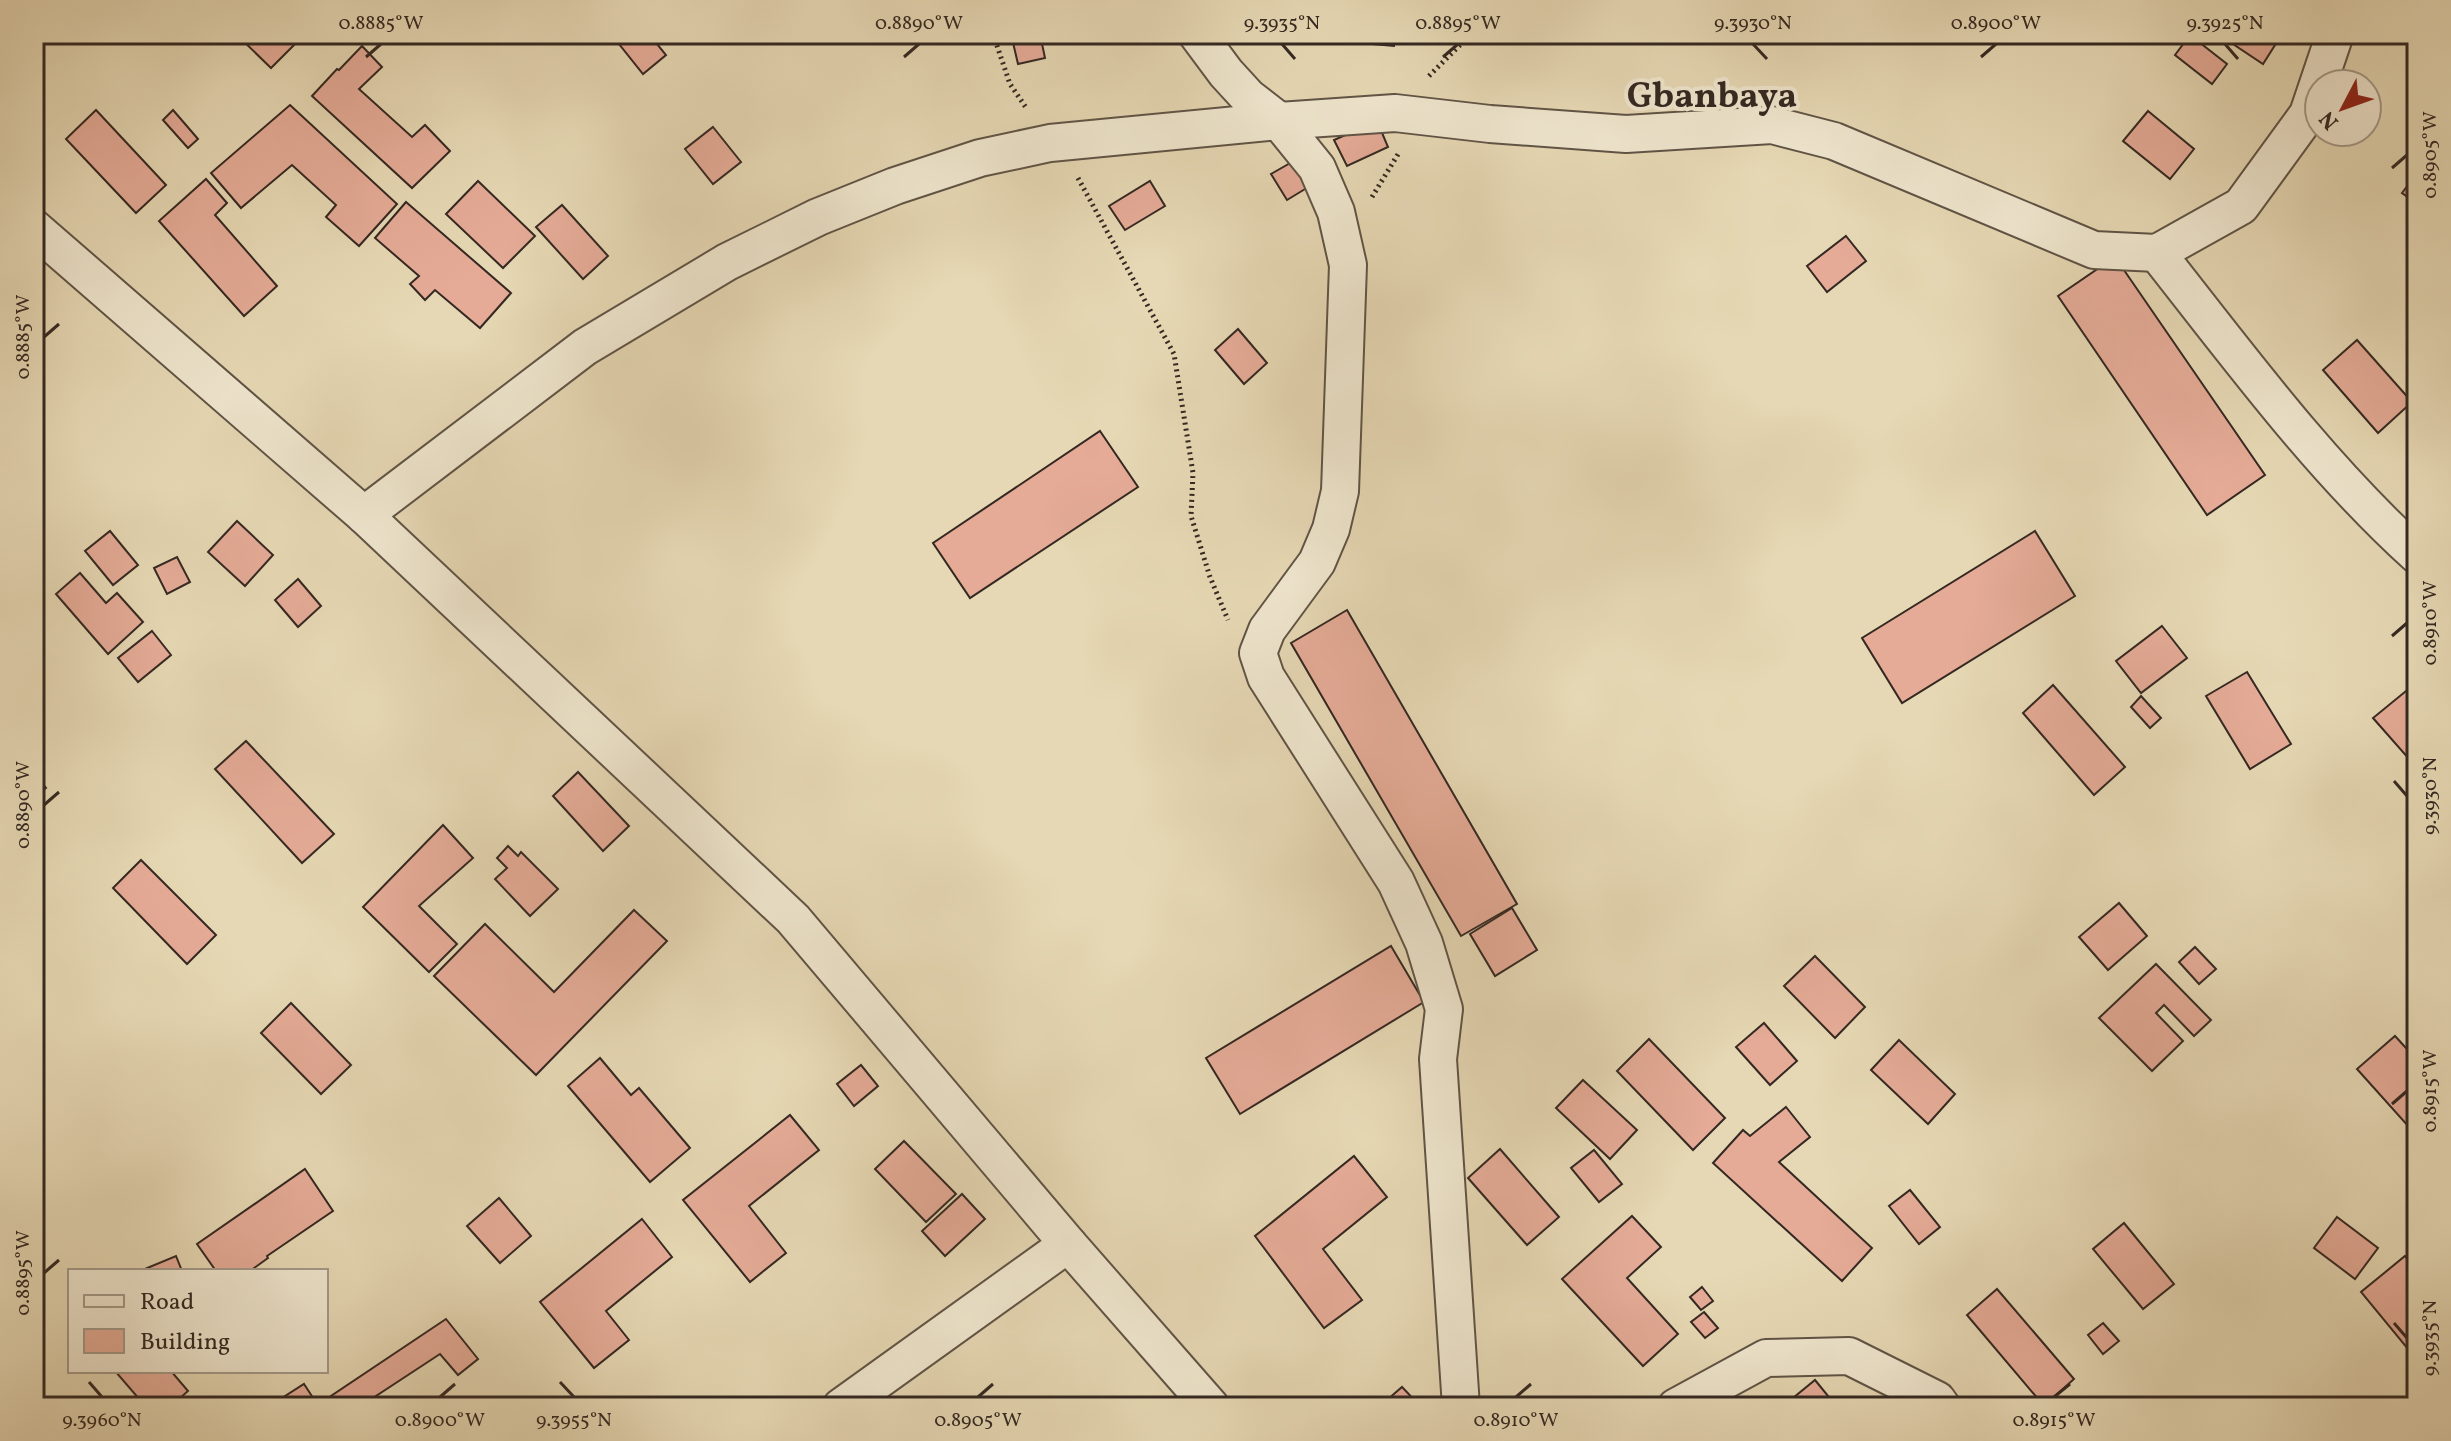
<svg xmlns="http://www.w3.org/2000/svg" width="2451" height="1441" font-family="Vollkorn,serif">
<style>
.building{fill:#e5ab97;stroke:#342822;stroke-width:2}
.lines{fill:none;stroke-linecap:round;stroke-linejoin:round}
.minor-casing{stroke:#605446;stroke-width:40}
.path{stroke:#342822;stroke-width:5;stroke-dasharray:2 4;stroke-linecap:butt}
.minor{stroke:#efe6ce;stroke-width:36}
.ticks{fill:none;stroke:#342822;stroke-width:3}
.labels{text-anchor:middle;dominant-baseline:central;stroke-width:8;stroke-linejoin:round;paint-order:stroke}
.district-label{font-size:36px;font-weight:bold;fill:#342822;stroke:#efe6ce}
.neatline{fill:none;stroke:#342822;stroke-width:3}
.ticks-label{font-size:20px;text-anchor:middle;fill:#342822}
</style>
<rect width="100%" height="100%" fill="#e6d8b4"/>
<filter id="stains"><feTurbulence type="fractalNoise" baseFrequency=".0025" numOctaves="4"/><feColorMatrix values="0 0 0 0 .2 0 0 0 0 .09 0 0 0 0 .02 0 0 0 .5 -.17"/></filter>
<radialGradient id="worn" r=".72"><stop offset=".6" stop-color="#630" stop-opacity="0"/><stop offset="1" stop-color="#630" stop-opacity=".3"/></radialGradient>
<g class="building">
<path d="M 236,34 L 290,34 L 298,41 L 271,68 Z"/>
<path d="M 611,34 L 649,34 L 666,55 L 643,74 Z"/>
<path d="M 1011,34 L 1040,34 L 1045,58 L 1018,64 Z"/>
<path d="M 1133,34 L 1168,34 L 1135,42 Z"/>
<path d="M 1351,34 L 1395,34 L 1394,46 L 1350,42 Z"/>
<path d="M 2218,34 L 2282,34 L 2263,64 Z"/>
<path d="M 2190,35 L 2227,64 L 2212,84 L 2175,55 Z"/>
<path d="M 362,46 L 382,67 L 359,89 L 412,137 L 425,125 L 450,151 L 412,188 L 312,96 L 337,69 L 339,70 Z"/>
<path d="M 290,105 L 397,204 L 359,246 L 326,217 L 336,205 L 292,165 L 241,208 L 211,173 Z"/>
<path d="M 96,110 L 166,185 L 136,213 L 66,139 Z"/>
<path d="M 173,110 L 198,139 L 188,148 L 163,120 Z"/>
<path d="M 2148,111 L 2194,149 L 2170,179 L 2123,141 Z"/>
<path d="M 1377,121 L 1388,147 L 1347,166 L 1334,140 Z"/>
<path d="M 713,127 L 741,162 L 713,184 L 685,149 Z"/>
<path d="M 1299,158 L 1315,183 L 1287,200 L 1271,174 Z"/>
<path d="M 2417,173 L 2417,204 L 2402,193 Z"/>
<path d="M 206,179 L 227,203 L 215,215 L 277,286 L 244,316 L 159,221 Z"/>
<path d="M 478,181 L 535,236 L 503,268 L 446,214 Z"/>
<path d="M 1150,181 L 1165,206 L 1125,230 L 1109,206 Z"/>
<path d="M 406,202 L 511,293 L 480,328 L 435,290 L 425,300 L 410,284 L 419,276 L 375,238 Z"/>
<path d="M 562,205 L 608,256 L 583,279 L 536,227 Z"/>
<path d="M 1846,236 L 1866,261 L 1827,292 L 1807,266 Z"/>
<path d="M 2115,257 L 2265,475 L 2207,515 L 2058,296 Z"/>
<path d="M 1238,329 L 1267,363 L 1244,384 L 1215,350 Z"/>
<path d="M 2357,340 L 2412,402 L 2378,433 L 2323,370 Z"/>
<path d="M 1100,431 L 1138,487 L 970,598 L 933,543 Z"/>
<path d="M 237,521 L 273,555 L 245,586 L 208,552 Z"/>
<path d="M 110,531 L 138,565 L 113,585 L 85,551 Z"/>
<path d="M 2035,531 L 2075,596 L 1902,703 L 1862,638 Z"/>
<path d="M 177,557 L 190,582 L 167,594 L 154,568 Z"/>
<path d="M 80,573 L 106,603 L 117,593 L 143,622 L 108,654 L 56,594 Z"/>
<path d="M 298,579 L 321,606 L 298,627 L 275,600 Z"/>
<path d="M 1347,610 L 1517,904 L 1461,936 L 1291,643 Z"/>
<path d="M 2162,626 L 2187,658 L 2141,693 L 2116,661 Z"/>
<path d="M 152,631 L 171,655 L 138,682 L 118,658 Z"/>
<path d="M 2247,672 L 2291,744 L 2250,769 L 2206,696 Z"/>
<path d="M 2417,682 L 2417,768 L 2373,718 Z"/>
<path d="M 2053,685 L 2125,767 L 2094,795 L 2023,713 Z"/>
<path d="M 2141,696 L 2161,718 L 2150,728 L 2131,707 Z"/>
<path d="M 246,741 L 334,834 L 302,863 L 215,769 Z"/>
<path d="M 578,772 L 629,826 L 603,851 L 553,796 Z"/>
<path d="M 34,774 L 46,788 L 34,798 Z"/>
<path d="M 443,825 L 473,858 L 419,906 L 457,944 L 429,972 L 363,907 Z"/>
<path d="M 508,846 L 518,856 L 521,852 L 558,889 L 530,916 L 495,879 L 507,868 L 497,858 Z"/>
<path d="M 141,860 L 216,935 L 187,964 L 113,888 Z"/>
<path d="M 2119,903 L 2147,936 L 2108,970 L 2079,937 Z"/>
<path d="M 1512,908 L 1537,950 L 1495,976 L 1470,934 Z"/>
<path d="M 634,910 L 667,941 L 536,1075 L 434,976 L 485,924 L 554,992 Z"/>
<path d="M 1391,946 L 1424,1002 L 1240,1114 L 1206,1058 Z"/>
<path d="M 2195,947 L 2216,969 L 2199,984 L 2179,962 Z"/>
<path d="M 1815,956 L 1865,1007 L 1835,1038 L 1784,986 Z"/>
<path d="M 2156,964 L 2211,1020 L 2194,1036 L 2164,1005 L 2156,1013 L 2183,1041 L 2152,1071 L 2099,1018 Z"/>
<path d="M 291,1003 L 351,1065 L 321,1094 L 261,1033 Z"/>
<path d="M 1764,1023 L 1797,1061 L 1770,1085 L 1736,1047 Z"/>
<path d="M 2395,1036 L 2417,1060 L 2417,1136 L 2357,1069 Z"/>
<path d="M 1649,1039 L 1725,1118 L 1693,1150 L 1617,1071 Z"/>
<path d="M 1899,1040 L 1955,1094 L 1928,1124 L 1871,1070 Z"/>
<path d="M 600,1058 L 631,1095 L 639,1088 L 690,1148 L 650,1182 L 568,1086 Z"/>
<path d="M 861,1065 L 878,1086 L 854,1106 L 837,1084 Z"/>
<path d="M 1583,1080 L 1637,1130 L 1610,1159 L 1556,1108 Z"/>
<path d="M 1786,1107 L 1810,1137 L 1779,1162 L 1872,1248 L 1842,1281 L 1713,1163 L 1743,1130 L 1750,1136 Z"/>
<path d="M 790,1115 L 819,1150 L 749,1206 L 786,1253 L 750,1282 L 683,1200 Z"/>
<path d="M 904,1141 L 956,1194 L 926,1222 L 875,1169 Z"/>
<path d="M 1500,1149 L 1559,1217 L 1527,1245 L 1468,1178 Z"/>
<path d="M 1594,1150 L 1622,1184 L 1599,1202 L 1571,1168 Z"/>
<path d="M 1354,1156 L 1387,1197 L 1323,1249 L 1362,1300 L 1324,1328 L 1255,1236 Z"/>
<path d="M 305,1169 L 333,1211 L 267,1256 L 268,1258 L 250,1271 L 216,1271 L 197,1244 Z"/>
<path d="M 1910,1190 L 1940,1227 L 1919,1244 L 1889,1206 Z"/>
<path d="M 962,1194 L 985,1219 L 945,1256 L 922,1231 Z"/>
<path d="M 499,1198 L 531,1236 L 500,1263 L 467,1226 Z"/>
<path d="M 1632,1216 L 1661,1247 L 1627,1278 L 1678,1334 L 1643,1366 L 1562,1279 Z"/>
<path d="M 2337,1217 L 2378,1248 L 2355,1279 L 2314,1248 Z"/>
<path d="M 642,1219 L 672,1257 L 606,1311 L 629,1340 L 594,1368 L 540,1302 Z"/>
<path d="M 2124,1223 L 2174,1284 L 2143,1309 L 2093,1249 Z"/>
<path d="M 176,1256 L 182,1271 L 140,1271 Z"/>
<path d="M 2405,1256 L 2417,1270 L 2417,1360 L 2361,1292 Z"/>
<path d="M 1702,1287 L 1713,1301 L 1701,1310 L 1690,1297 Z"/>
<path d="M 1997,1289 L 2074,1379 L 2044,1406 L 1967,1315 Z"/>
<path d="M 1704,1312 L 1718,1328 L 1705,1338 L 1691,1322 Z"/>
<path d="M 446,1319 L 478,1359 L 458,1375 L 440,1354 L 370,1400 L 376,1407 L 341,1407 L 331,1396 Z"/>
<path d="M 2103,1323 L 2119,1341 L 2103,1354 L 2088,1335 Z"/>
<path d="M 115,1371 L 171,1371 L 188,1391 L 170,1407 L 146,1407 Z"/>
<path d="M 1815,1380 L 1837,1407 L 1782,1407 Z"/>
<path d="M 304,1384 L 319,1407 L 268,1407 Z"/>
<path d="M 1402,1387 L 1421,1407 L 1379,1407 Z"/>
<path d="M 1114,1397 L 1122,1407 L 1101,1407 Z"/>
</g>
<g class="lines">
<defs>
<g id="minor">
<path d="M 1197,34 L 1226,73 L 1248,97 L 1279,121 L 1317,168 L 1336,212 L 1348,265 L 1340,491 L 1331,529 L 1317,562 L 1267,630 L 1258,653 L 1266,677 L 1396,882 L 1424,943 L 1444,1009 L 1438,1059 L 1461,1407"/>
<path d="M 34,228 L 364,515 L 793,919 L 1068,1244 L 1211,1407"/>
<path d="M 2157,253 C 2239,357 2319,466 2417,555"/>
<path d="M 364,515 L 585,347 L 727,262 L 818,217 L 895,186 L 980,158 L 1050,143 L 1279,121 L 1395,113 L 1490,124 L 1626,134 L 1772,125 L 1834,141 L 2094,250 L 2157,253 L 2241,206 L 2308,114 L 2335,34"/>
<path d="M 841,1407 L 1068,1244"/>
<path d="M 1676,1407 L 1766,1358 L 1849,1356 L 1937,1400 L 1942,1407"/>
</g>
</defs>
<use href="#minor" class="minor-casing"/>
<g class="path">
<path d="M 993,34 L 1010,84 L 1027,109"/>
<path d="M 1429,76 L 1471,34"/>
<path d="M 1078,178 L 1174,354 L 1193,473 L 1191,516 L 1210,577 L 1228,620"/>
<path d="M 1372,197 L 1400,151"/>
</g>
<use href="#minor" class="minor"/>
</g>
<path class="ticks" d="M 1282,44 L 1295,59M 1753,44 L 1767,59M 2225,44 L 2238,59M 366,57 L 381,44M 904,57 L 919,44M 1443,57 L 1458,44M 1981,57 L 1996,44M 2392,168 L 2407,155M 44,337 L 59,324M 2392,636 L 2407,623M 2394,781 L 2407,796M 44,805 L 59,792M 2392,1104 L 2407,1091M 44,1273 L 59,1260M 2394,1323 L 2407,1338M 89,1382 L 102,1397M 560,1382 L 574,1397M 440,1397 L 455,1384M 978,1397 L 993,1384M 1516,1397 L 1531,1384M 2054,1397 L 2070,1384"/>
<g class="labels">
<g class="district-label">
<text x="1712" y="98">Gbanbaya</text>
</g>
</g>
<rect width="2451" height="1441" fill="none" stroke="#e6d8b4" stroke-width="88"/>
<rect x="68" y="1269" width="260" height="104" fill="#efe6ce" stroke="#a49a89" stroke-width="2"/>
<rect x="84" y="1295" width="40" height="12" fill="#efe6ce" stroke="#a49a89" stroke-width="2"/>
<text x="140" y="1309" font-size="24" fill="#342822">Road</text>
<rect x="84" y="1329" width="40" height="24" fill="#e5ab97" stroke="#a49a89" stroke-width="2"/>
<text x="140" y="1349" font-size="24" fill="#342822">Building</text>
<g transform="translate(2343 108) rotate(229)"><circle r="38" fill="#efe6ce" stroke="#a49a89" stroke-width="2"/>
<path d="M0-6L14 30L0 20L-14 30Z" fill="#8f2418"/>
<text y="-12" font-size="22" font-weight="bold" text-anchor="middle" fill="#342822">N</text>
</g>
<rect x="44" y="44" width="2363" height="1353" class="neatline"/>
<g class="ticks-label">
<text x="381" y="29">0.8885°W</text>
<text x="919" y="29">0.8890°W</text>
<text x="1282" y="29">9.3935°N</text>
<text x="1458" y="29">0.8895°W</text>
<text x="1753" y="29">9.3930°N</text>
<text x="1996" y="29">0.8900°W</text>
<text x="2225" y="29">9.3925°N</text>
<text transform="translate(2429 155) rotate(-90)" y="7">0.8905°W</text>
<text transform="translate(22 337) rotate(-90)" y="7">0.8885°W</text>
<text transform="translate(2429 623) rotate(-90)" y="7">0.8910°W</text>
<text transform="translate(2429 796) rotate(-90)" y="7">9.3930°N</text>
<text transform="translate(22 805) rotate(-90)" y="7">0.8890°W</text>
<text transform="translate(2429 1091) rotate(-90)" y="7">0.8915°W</text>
<text transform="translate(22 1273) rotate(-90)" y="7">0.8895°W</text>
<text transform="translate(2429 1338) rotate(-90)" y="7">9.3935°N</text>
<text x="102" y="1426">9.3960°N</text>
<text x="440" y="1426">0.8900°W</text>
<text x="574" y="1426">9.3955°N</text>
<text x="978" y="1426">0.8905°W</text>
<text x="1516" y="1426">0.8910°W</text>
<text x="2054" y="1426">0.8915°W</text>
</g>
<rect width="100%" height="100%" filter="url(#stains)"/>
<rect width="100%" height="100%" fill="url(#worn)"/>
</svg>
